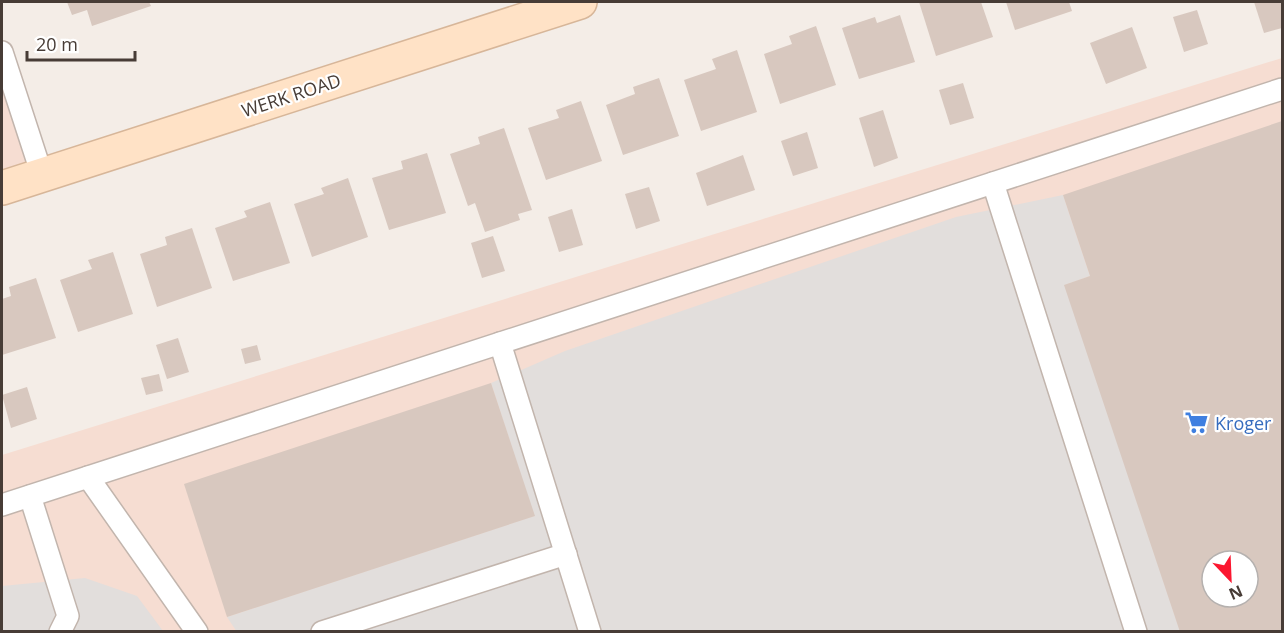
<svg xmlns="http://www.w3.org/2000/svg" width="1284" height="633" font-family="'Open Sans',sans-serif">
<style>
.commercial{fill:#f6ddd2;fill-rule:evenodd}
.parking{fill:#e2dedc}
.building{fill:#d8c8bf;fill-rule:evenodd}
.lines{fill:none;stroke-linecap:round;stroke-linejoin:round}
.lane-casing{stroke:#c2b5ad;stroke-width:24}
.secondary-casing{stroke:#d7b699;stroke-width:36}
.lane{stroke:#fff;stroke-width:21}
.secondary{stroke:#ffe2c6;stroke-width:33}
.labels{text-anchor:middle;dominant-baseline:central;stroke-width:4.5;stroke-linejoin:round;paint-order:stroke}
.street-label{font-size:18px;fill:#473c36;stroke:#fff}
.shop-label{font-size:18px;fill:#366cbe;stroke:#fff;text-anchor:start}
</style>
<rect width="100%" height="100%" fill="#f4ede7"/>
<g class="commercial">
<path d="M 2,52 L 42,175 L 2,188 Z"/>
<path d="M 1282,58 L 1282,631 L 2,631 L 2,455 ZM 1212,561 L 1248,561 L 1248,597 L 1212,597 Z"/>
</g>
<g class="parking">
<path d="M 1063,195 L 1090,276 L 1065,285 L 1180,631 L 237,632 L 227,617 L 534,516 L 491,383 L 565,351 L 956,217 Z"/>
<path d="M 85,578 L 137,596 L 163,631 L 2,632 L 2,586 Z"/>
</g>
<g class="building">
<path d="M 67,2 L 149,2 L 151,6 L 92,26 L 87,10 L 72,15 Z"/>
<path d="M 919,2 L 981,2 L 993,37 L 936,56 Z"/>
<path d="M 1006,2 L 1069,2 L 1072,11 L 1015,30 Z"/>
<path d="M 1254,2 L 1282,2 L 1282,28 L 1264,33 Z"/>
<path d="M 1197,10 L 1208,44 L 1184,52 L 1173,17 Z"/>
<path d="M 900,15 L 915,62 L 859,79 L 842,28 L 875,17 L 877,23 Z"/>
<path d="M 816,26 L 836,85 L 780,104 L 764,54 L 792,44 L 789,36 Z"/>
<path d="M 1132,27 L 1147,68 L 1106,84 L 1090,43 Z"/>
<path d="M 737,50 L 757,112 L 701,131 L 684,80 L 716,69 L 712,59 Z"/>
<path d="M 659,78 L 679,136 L 623,155 L 606,105 L 635,94 L 633,87 Z"/>
<path d="M 963,83 L 974,118 L 950,125 L 939,90 Z"/>
<path d="M 581,101 L 602,161 L 546,180 L 528,128 L 559,118 L 556,110 Z"/>
<path d="M 883,110 L 898,158 L 874,167 L 859,118 Z"/>
<path d="M 1282,121 L 1282,632 L 1180,632 L 1064,285 L 1090,276 L 1063,195 ZM 1212,561 L 1248,561 L 1248,597 L 1212,597 Z"/>
<path d="M 504,128 L 532,210 L 518,214 L 520,220 L 485,232 L 475,203 L 468,206 L 450,154 L 480,144 L 478,137 Z"/>
<path d="M 807,132 L 818,168 L 793,176 L 781,141 Z"/>
<path d="M 427,153 L 446,213 L 389,230 L 372,178 L 403,169 L 401,161 Z"/>
<path d="M 743,155 L 755,190 L 707,206 L 696,173 Z"/>
<path d="M 348,178 L 368,237 L 312,257 L 294,204 L 324,194 L 321,188 Z"/>
<path d="M 649,187 L 660,221 L 636,229 L 625,194 Z"/>
<path d="M 270,202 L 290,263 L 233,281 L 215,228 L 247,217 L 244,211 Z"/>
<path d="M 572,209 L 583,245 L 559,252 L 548,217 Z"/>
<path d="M 192,228 L 212,288 L 157,307 L 140,254 L 167,245 L 165,237 Z"/>
<path d="M 493,236 L 505,271 L 482,278 L 471,243 Z"/>
<path d="M 113,252 L 133,314 L 78,332 L 60,280 L 92,269 L 88,260 Z"/>
<path d="M 36,278 L 56,338 L 2,355 L 2,299 L 11,296 L 9,287 Z"/>
<path d="M 178,338 L 189,372 L 167,379 L 156,345 Z"/>
<path d="M 257,345 L 261,360 L 245,364 L 241,349 Z"/>
<path d="M 159,374 L 163,391 L 146,395 L 141,378 Z"/>
<path d="M 491,383 L 535,516 L 227,617 L 184,484 Z"/>
<path d="M 27,387 L 37,419 L 11,428 L 2,395 Z"/>
</g>
<g class="lines">
<defs>
<g id="lane">
<path d="M 2,52 L 42,175"/>
<path d="M 993,183 L 1136,632"/>
<path d="M 500,343 L 590,632"/>
<path d="M 88,477 L 197,632"/>
<path d="M 30,496 L 68,616 L 60,632"/>
<path d="M 2,505 L 1282,89"/>
<path d="M 322,632 L 566,554"/>
</g>
<path id="secondary" d="M 2,188 L 580,2"/>
</defs>
<use href="#lane" class="lane-casing"/>
<use href="#secondary" class="secondary-casing"/>
<use href="#lane" class="lane"/>
<use href="#secondary" class="secondary"/>
</g>
<defs>
<symbol id="supermarket-bare" viewBox="-9 -9 18 18"><path d="M-6-5.5h2.5l.6 2H6L4.5 2H-2.5L-4.4-4H-6ZM-1.5 3.2a1.3 1.3 0 1 0 .1 0ZM3 3.2a1.3 1.3 0 1 0 .1 0Z" fill="#3f7fe0" stroke="#fff" stroke-width="2.5" paint-order="stroke"/></symbol>
</defs>
<g fill-rule="evenodd">
<use href="#supermarket-bare" x="1180" y="406" width="33" height="33"/>
</g>
<g class="labels">
<g class="street-label">
<text transform="translate(291 95) rotate(-18)">WERK ROAD</text>
</g>
<g class="shop-label">
<text x="1215" y="423">Kroger</text>
</g>
</g>
<rect width="1284" height="633" fill="none" stroke="#473c36" stroke-width="6"/>
<g transform="translate(1230 579) rotate(157)"><circle r="28" fill="#ffffff" stroke="#b5b1af" stroke-width="1.5"/>
<path d="M0-4.5L10 22L0 15L-10 22Z" fill="#fb1730"/>
<text y="-9" font-size="16" font-weight="bold" text-anchor="middle" fill="#473c36">N</text>
</g>
<path d="M27 51v9h108v-9" fill="none" stroke="#473c36" stroke-width="3"/>
<text x="36" y="51" font-size="18" fill="#473c36" stroke="#ffffff" stroke-width="4.5" paint-order="stroke">20 m</text>
</svg>
